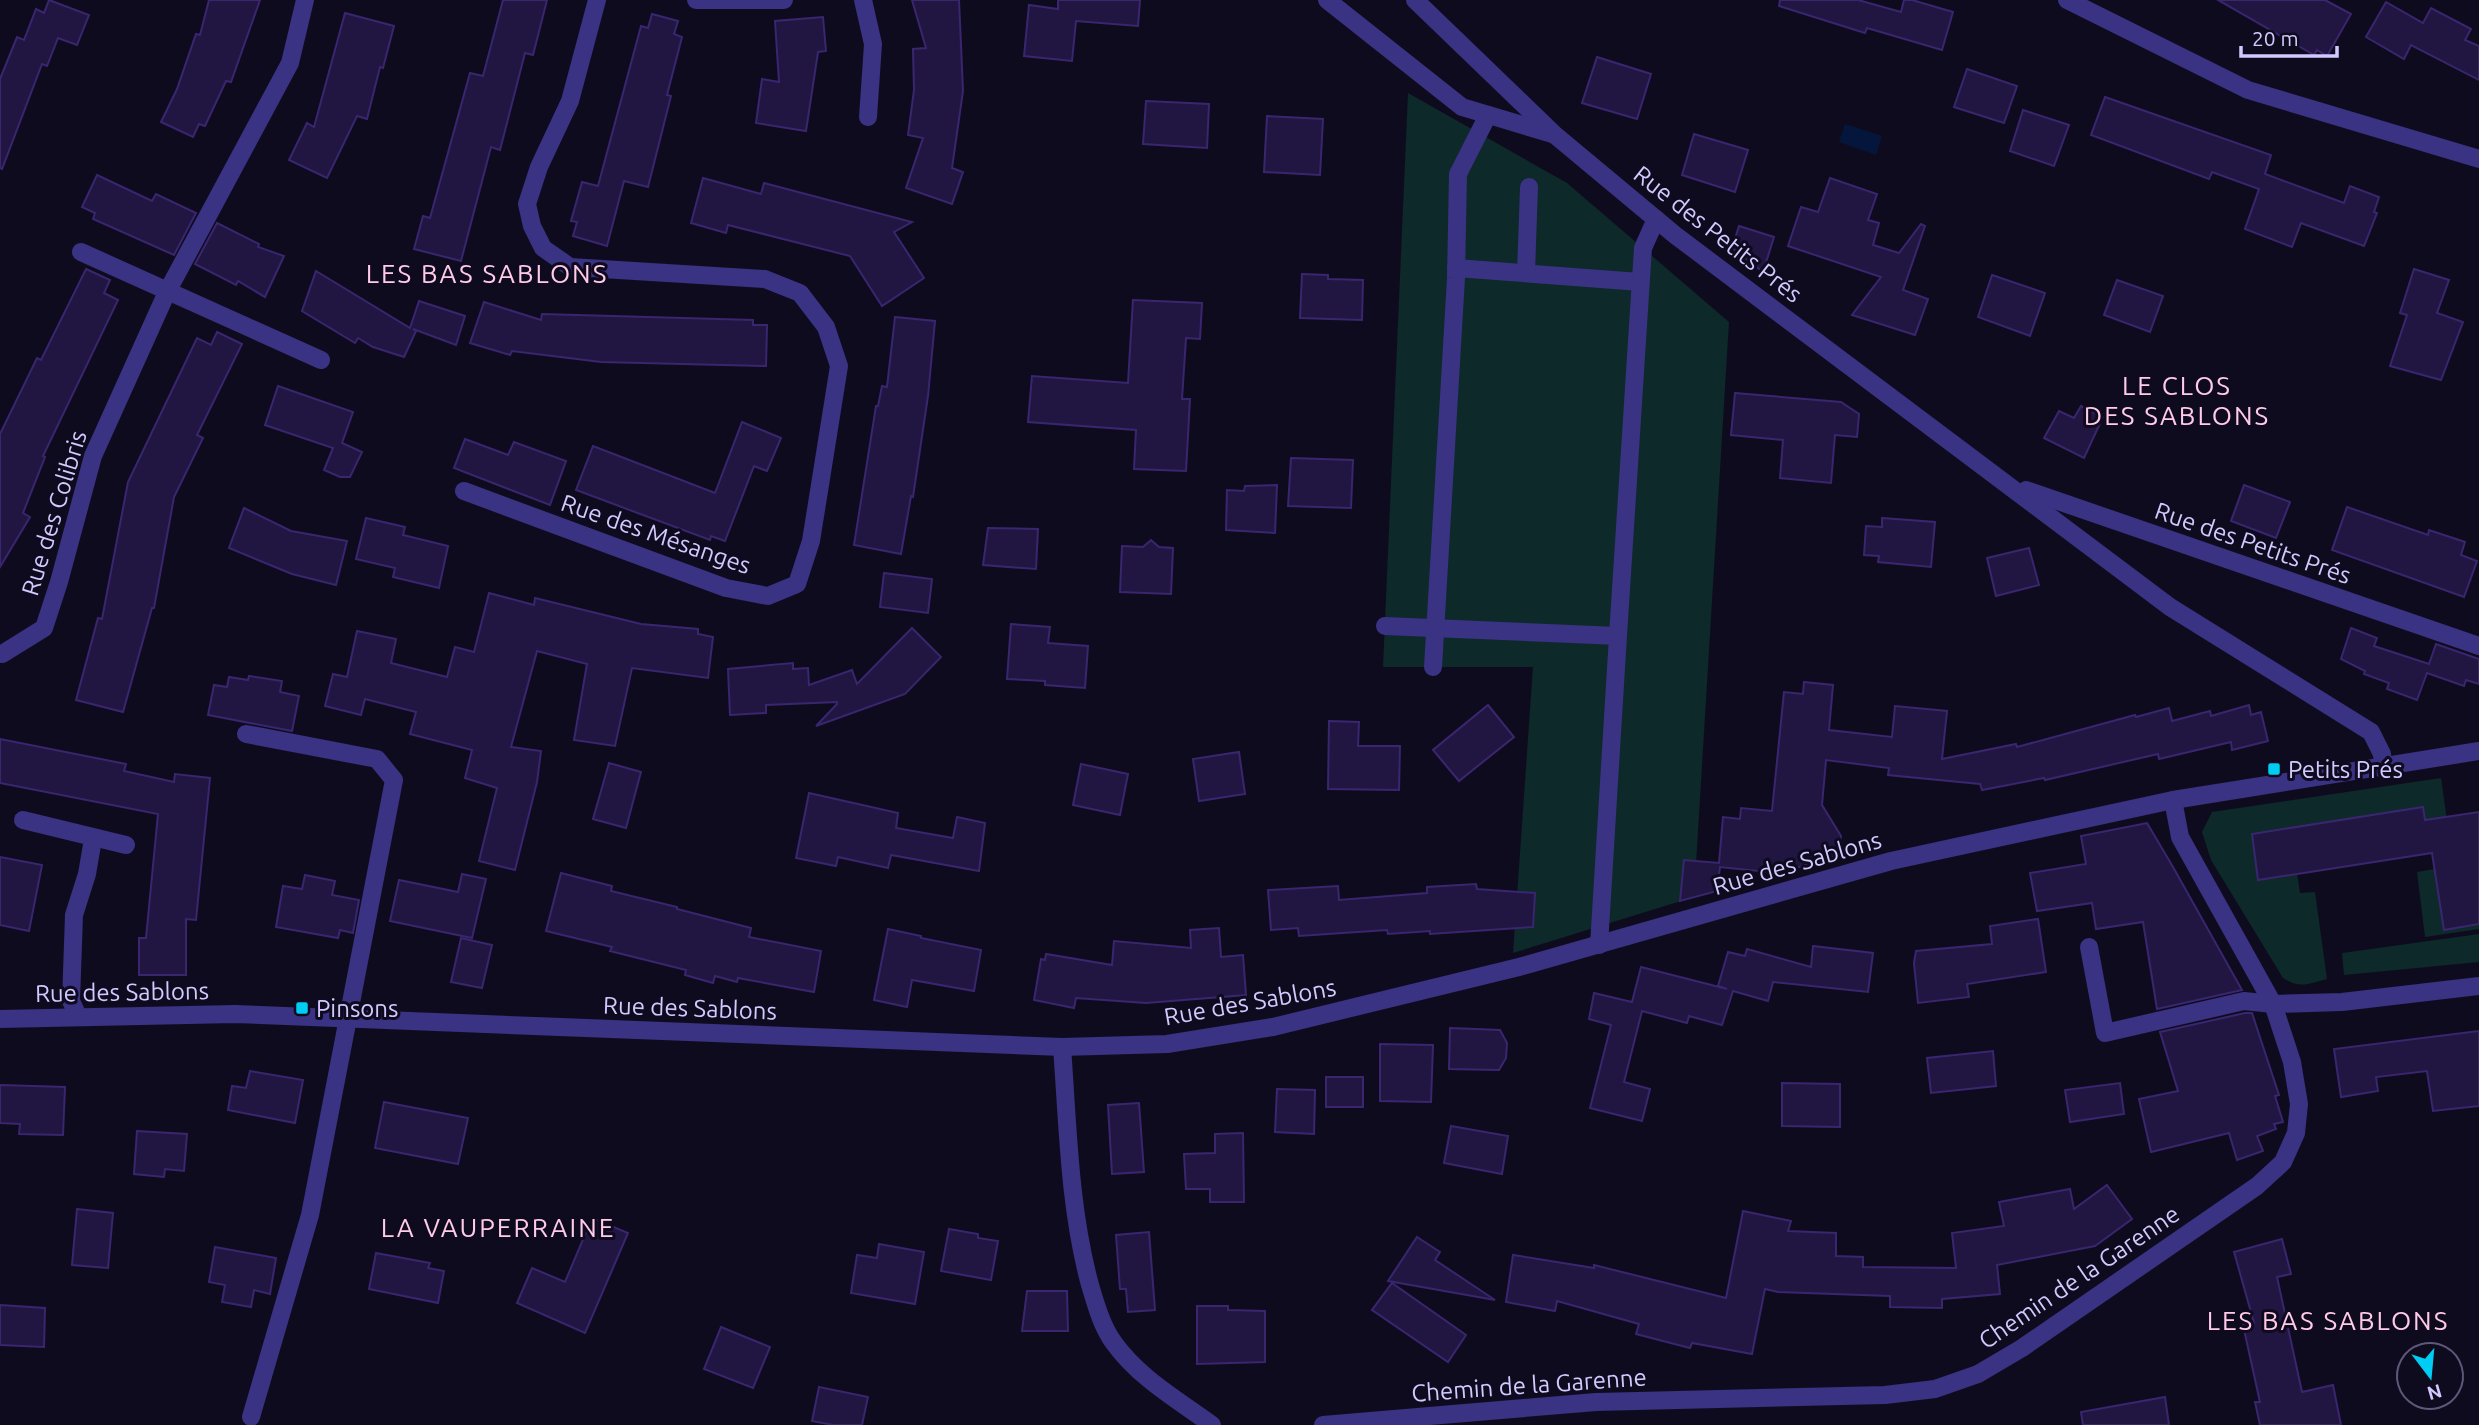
<svg xmlns="http://www.w3.org/2000/svg" width="2479" height="1425" font-family="Ubuntu,sans-serif">
<style>
.green{fill:#0d2929}
.water{fill:#05163d}
.building{fill:#211541;stroke:#39266f;stroke-width:2}
.lines{fill:none;stroke-linecap:round;stroke-linejoin:round}
.minor{stroke:#3a3282;stroke-width:18}
.poi-dot{fill:#00ccf4;stroke:#0f0b1f;stroke-width:2.5}
.labels{text-anchor:middle;dominant-baseline:central;stroke-width:6;stroke-linejoin:round;paint-order:stroke}
.street-label{font-size:24px;fill:#d2c9ff;stroke:#0f0b1f}
.poi-label{font-size:24px;fill:#d2c9ff;stroke:#0f0b1f;text-anchor:start}
.neighbourhood-label{font-size:26px;letter-spacing:2px;fill:#ffcbe9;stroke:#0f0b1f}
</style>
<rect width="100%" height="100%" fill="#0f0b1f"/>
<g class="green">
<path d="M 1408,93 L 1567,183 L 1729,322 L 1694,897 L 1513,953 L 1533,667 L 1383,667 Z"/>
<path d="M 2441,778 L 2451,849 L 2430,853 L 2423,807 L 2297,873 L 2300,893 L 2315,892 L 2327,979 C 2308,984 2300,989 2283,978 L 2211,860 L 2202,832 L 2212,812 Z"/>
<path d="M 2469,863 L 2437,886 L 2444,930 L 2479,924 L 2479,929 L 2425,937 L 2417,872 Z"/>
<path d="M 2479,934 L 2479,962 L 2344,975 L 2342,953 Z"/>
</g>
<path class="water" d="M 1845,124 L 1882,136 L 1876,155 L 1839,142 Z"/>
<g class="building">
<path d="M 49,0 L 89,15 L 77,45 L 58,38 L 47,66 L 42,64 L 2,169 L 0,168 L 0,79 L 17,37 L 24,40 L 36,9 L 44,13 Z"/>
<path d="M 209,0 L 260,0 L 231,82 L 226,81 L 205,126 L 199,124 L 193,137 L 161,122 L 177,89 L 196,34 L 200,35 Z"/>
<path d="M 503,0 L 547,0 L 533,55 L 525,53 L 500,150 L 491,147 L 461,261 L 414,249 L 423,216 L 430,218 L 470,73 L 483,76 Z"/>
<path d="M 912,0 L 959,0 L 963,91 L 952,168 L 963,172 L 952,204 L 906,188 L 923,138 L 908,135 L 914,90 L 913,49 L 926,48 Z"/>
<path d="M 1058,0 L 1140,0 L 1138,26 L 1076,21 L 1072,61 L 1024,56 L 1029,5 L 1058,9 Z"/>
<path d="M 1780,0 L 1858,0 L 1901,12 L 1904,0 L 1912,0 L 1953,12 L 1942,50 L 1867,28 L 1865,33 L 1779,6 Z"/>
<path d="M 2218,0 L 2325,0 L 2351,14 L 2327,56 L 2317,50 L 2314,55 Z"/>
<path d="M 2386,2 L 2423,23 L 2431,8 L 2471,29 L 2465,40 L 2479,46 L 2479,80 L 2411,45 L 2404,59 L 2366,37 Z"/>
<path d="M 345,13 L 394,26 L 383,68 L 380,67 L 367,119 L 357,116 L 327,178 L 289,160 L 307,123 L 314,127 Z"/>
<path d="M 652,14 L 678,21 L 674,34 L 682,37 L 667,95 L 671,96 L 648,187 L 624,181 L 607,246 L 573,236 L 577,222 L 571,221 L 582,182 L 598,186 L 641,26 L 648,28 Z"/>
<path d="M 823,17 L 826,51 L 818,52 L 806,131 L 756,123 L 762,79 L 779,82 L 775,21 Z"/>
<path d="M 1597,57 L 1651,74 L 1637,119 L 1582,103 Z"/>
<path d="M 1967,69 L 2017,86 L 2004,123 L 1954,107 Z"/>
<path d="M 2105,97 L 2271,155 L 2265,174 L 2344,203 L 2350,186 L 2379,197 L 2374,212 L 2377,213 L 2364,246 L 2301,223 L 2292,247 L 2245,229 L 2259,189 L 2212,172 L 2209,179 L 2091,135 Z"/>
<path d="M 1146,101 L 1209,104 L 1207,148 L 1143,144 Z"/>
<path d="M 2023,110 L 2069,125 L 2054,166 L 2010,151 Z"/>
<path d="M 1267,116 L 1323,119 L 1320,175 L 1264,172 Z"/>
<path d="M 1694,134 L 1748,150 L 1735,192 L 1682,175 Z"/>
<path d="M 97,175 L 152,201 L 156,194 L 196,213 L 174,255 L 93,219 L 95,213 L 82,207 Z"/>
<path d="M 703,178 L 761,194 L 764,183 L 912,222 L 894,232 L 924,278 L 882,306 L 850,256 L 728,225 L 726,233 L 691,223 Z"/>
<path d="M 1830,178 L 1877,194 L 1868,220 L 1879,223 L 1873,245 L 1899,253 L 1921,224 L 1925,226 L 1903,290 L 1928,299 L 1915,335 L 1852,315 L 1881,277 L 1788,246 L 1801,207 L 1818,212 Z"/>
<path d="M 217,223 L 259,244 L 258,247 L 284,256 L 265,297 L 238,281 L 236,285 L 195,264 Z"/>
<path d="M 1739,226 L 1774,237 L 1763,272 L 1732,248 Z"/>
<path d="M 86,269 L 110,280 L 104,293 L 118,300 L 43,456 L 45,457 L 23,513 L 30,517 L 0,567 L 0,434 L 37,358 L 41,360 Z"/>
<path d="M 2414,269 L 2449,280 L 2437,313 L 2463,322 L 2441,380 L 2390,366 L 2407,315 L 2400,313 Z"/>
<path d="M 316,271 L 410,328 L 419,301 L 465,316 L 456,345 L 413,329 L 416,331 L 404,357 L 373,347 L 358,338 L 355,343 L 302,311 Z"/>
<path d="M 1302,274 L 1328,275 L 1328,279 L 1363,280 L 1362,320 L 1300,318 Z"/>
<path d="M 1992,275 L 2045,293 L 2030,336 L 1978,317 Z"/>
<path d="M 2117,280 L 2163,296 L 2150,332 L 2104,315 Z"/>
<path d="M 1133,300 L 1202,303 L 1200,339 L 1186,338 L 1182,399 L 1190,399 L 1186,471 L 1134,469 L 1136,430 L 1028,422 L 1032,376 L 1128,383 Z"/>
<path d="M 484,302 L 541,320 L 542,314 L 753,320 L 753,325 L 767,325 L 766,366 L 601,362 L 512,351 L 510,355 L 470,343 Z"/>
<path d="M 895,317 L 935,321 L 928,396 L 913,497 L 911,496 L 901,554 L 854,545 L 876,406 L 878,406 L 882,386 L 887,387 Z"/>
<path d="M 217,332 L 242,344 L 197,435 L 203,438 L 174,497 L 154,608 L 152,608 L 123,712 L 76,700 L 98,618 L 102,619 L 128,482 L 197,338 L 211,345 Z"/>
<path d="M 278,386 L 353,412 L 342,443 L 362,452 L 350,477 L 340,477 L 324,470 L 333,448 L 265,425 Z"/>
<path d="M 1735,393 L 1841,402 L 1859,414 L 1857,437 L 1835,435 L 1831,483 L 1780,478 L 1783,440 L 1731,435 Z"/>
<path d="M 2081,406 L 2103,417 L 2084,458 L 2044,438 L 2059,411 L 2074,418 Z"/>
<path d="M 742,422 L 781,438 L 767,471 L 754,466 L 725,541 L 711,536 L 710,540 L 576,490 L 593,446 L 715,493 Z"/>
<path d="M 465,439 L 508,455 L 514,442 L 566,461 L 550,505 L 454,468 Z"/>
<path d="M 1291,458 L 1353,460 L 1351,508 L 1288,506 Z"/>
<path d="M 1277,485 L 1275,533 L 1226,530 L 1227,490 L 1244,491 L 1245,486 Z"/>
<path d="M 2244,485 L 2290,502 L 2276,538 L 2231,521 Z"/>
<path d="M 2347,507 L 2428,535 L 2429,530 L 2465,542 L 2461,555 L 2477,561 L 2464,597 L 2332,550 Z"/>
<path d="M 244,508 L 291,531 L 347,541 L 336,585 L 292,574 L 229,548 Z"/>
<path d="M 366,518 L 405,527 L 403,535 L 448,546 L 439,588 L 393,577 L 395,568 L 356,559 Z"/>
<path d="M 1882,518 L 1935,522 L 1931,567 L 1878,562 L 1879,556 L 1864,555 L 1866,526 L 1882,527 Z"/>
<path d="M 988,528 L 1038,529 L 1036,569 L 983,565 Z"/>
<path d="M 1151,540 L 1159,547 L 1173,548 L 1171,594 L 1120,592 L 1122,546 L 1143,547 Z"/>
<path d="M 2029,548 L 2039,585 L 1996,596 L 1987,558 Z"/>
<path d="M 884,573 L 932,579 L 928,613 L 880,607 Z"/>
<path d="M 489,593 L 534,605 L 535,598 L 641,624 L 698,629 L 698,634 L 713,637 L 708,678 L 632,668 L 615,746 L 574,740 L 587,664 L 537,651 L 511,747 L 541,751 L 537,782 L 515,870 L 479,861 L 497,788 L 465,778 L 472,750 L 410,734 L 416,712 L 365,699 L 361,715 L 325,706 L 333,674 L 347,677 L 357,631 L 396,639 L 391,663 L 447,677 L 455,647 L 474,652 Z"/>
<path d="M 1011,624 L 1050,627 L 1048,643 L 1088,646 L 1085,688 L 1045,685 L 1045,681 L 1007,679 Z"/>
<path d="M 912,628 L 941,657 L 905,694 L 816,726 L 837,704 L 837,702 L 766,705 L 766,713 L 730,715 L 728,669 L 793,663 L 793,669 L 808,668 L 809,685 L 852,670 L 857,684 Z"/>
<path d="M 2351,628 L 2377,638 L 2374,646 L 2429,664 L 2436,644 L 2479,659 L 2479,684 L 2466,680 L 2464,686 L 2427,673 L 2417,700 L 2387,689 L 2389,683 L 2364,674 L 2365,671 L 2341,659 Z"/>
<path d="M 249,676 L 282,681 L 280,692 L 299,696 L 292,731 L 208,715 L 214,685 L 227,687 L 229,677 L 248,680 Z"/>
<path d="M 1804,682 L 1833,685 L 1829,730 L 1892,737 L 1895,706 L 1947,711 L 1942,759 L 2016,744 L 2017,747 L 2135,715 L 2136,717 L 2169,708 L 2172,721 L 2210,711 L 2211,716 L 2249,705 L 2251,715 L 2261,712 L 2268,741 L 2232,750 L 2231,742 L 2159,759 L 2158,754 L 2045,780 L 2044,778 L 1982,790 L 1980,784 L 1888,775 L 1889,768 L 1826,760 L 1822,805 L 1841,836 L 1838,856 L 1778,873 L 1720,867 L 1717,891 L 1680,901 L 1684,860 L 1719,863 L 1723,817 L 1740,819 L 1741,808 L 1772,811 L 1784,692 L 1803,694 Z"/>
<path d="M 1488,705 L 1514,737 L 1459,781 L 1433,750 Z"/>
<path d="M 1329,721 L 1359,722 L 1358,746 L 1400,746 L 1399,790 L 1328,789 Z"/>
<path d="M 0,739 L 126,764 L 124,771 L 174,782 L 175,774 L 210,778 L 196,920 L 186,919 L 186,975 L 139,975 L 139,938 L 146,938 L 158,814 L 0,783 Z"/>
<path d="M 1239,752 L 1245,794 L 1199,801 L 1193,759 Z"/>
<path d="M 609,763 L 641,772 L 626,828 L 593,819 Z"/>
<path d="M 1081,764 L 1128,774 L 1120,815 L 1073,805 Z"/>
<path d="M 809,793 L 898,813 L 896,828 L 953,838 L 957,817 L 985,823 L 979,871 L 891,855 L 888,868 L 838,857 L 836,866 L 796,858 Z"/>
<path d="M 2423,807 L 2425,820 L 2479,812 L 2479,924 L 2444,930 L 2432,853 L 2258,880 L 2252,834 Z"/>
<path d="M 2147,823 L 2173,867 L 2242,990 L 2157,1009 L 2143,922 L 2096,929 L 2092,903 L 2037,911 L 2030,873 L 2086,864 L 2081,836 Z"/>
<path d="M 0,857 L 42,865 L 29,931 L 0,925 Z"/>
<path d="M 561,873 L 612,886 L 611,891 L 677,907 L 677,909 L 751,928 L 749,937 L 821,951 L 814,992 L 738,978 L 737,982 L 715,976 L 713,983 L 685,975 L 686,970 L 610,951 L 612,947 L 546,931 Z"/>
<path d="M 462,874 L 486,879 L 472,938 L 390,921 L 399,880 L 458,892 Z"/>
<path d="M 305,875 L 335,881 L 332,895 L 359,900 L 353,933 L 340,930 L 338,938 L 276,927 L 283,886 L 302,889 Z"/>
<path d="M 1476,884 L 1477,889 L 1535,893 L 1533,927 L 1430,934 L 1430,931 L 1388,934 L 1387,930 L 1299,936 L 1298,928 L 1271,930 L 1268,890 L 1338,886 L 1339,900 L 1427,893 L 1427,887 Z"/>
<path d="M 2038,919 L 2046,972 L 1967,984 L 1969,997 L 1918,1003 L 1914,963 L 1916,951 L 1992,944 L 1990,926 Z"/>
<path d="M 1219,928 L 1221,957 L 1243,955 L 1246,995 L 1146,1003 L 1076,998 L 1074,1008 L 1034,1000 L 1041,959 L 1045,960 L 1046,954 L 1112,965 L 1114,941 L 1191,948 L 1190,930 Z"/>
<path d="M 888,929 L 921,936 L 921,938 L 981,950 L 974,991 L 912,980 L 907,1007 L 874,1000 Z"/>
<path d="M 461,938 L 492,945 L 482,988 L 451,982 Z"/>
<path d="M 1813,946 L 1873,953 L 1868,992 L 1773,982 L 1768,1001 L 1733,991 L 1722,1025 L 1689,1016 L 1687,1023 L 1642,1011 L 1624,1082 L 1650,1089 L 1642,1121 L 1590,1108 L 1611,1025 L 1589,1019 L 1594,993 L 1632,1002 L 1641,967 L 1727,989 L 1718,986 L 1728,952 L 1745,956 L 1747,949 L 1811,967 Z"/>
<path d="M 2245,1013 L 2252,1013 L 2279,1095 L 2275,1096 L 2283,1122 L 2274,1124 L 2276,1129 L 2257,1136 L 2263,1151 L 2237,1160 L 2229,1133 L 2151,1152 L 2139,1099 L 2178,1091 L 2160,1032 Z"/>
<path d="M 1450,1028 L 1500,1030 L 1507,1043 L 1506,1058 L 1499,1070 L 1449,1069 Z"/>
<path d="M 2479,1031 L 2479,1106 L 2433,1111 L 2427,1071 L 2376,1077 L 2378,1091 L 2341,1097 L 2334,1049 Z"/>
<path d="M 1380,1044 L 1433,1045 L 1431,1102 L 1380,1101 Z"/>
<path d="M 1993,1051 L 1996,1086 L 1931,1093 L 1927,1058 Z"/>
<path d="M 250,1071 L 303,1080 L 295,1123 L 228,1110 L 232,1086 L 246,1088 Z"/>
<rect x="1326" y="1077" width="37" height="30"/>
<path d="M 1782,1083 L 1840,1084 L 1840,1127 L 1782,1126 Z"/>
<path d="M 2120,1083 L 2124,1114 L 2070,1122 L 2065,1090 Z"/>
<path d="M 0,1085 L 65,1087 L 63,1135 L 19,1134 L 20,1124 L 0,1123 Z"/>
<path d="M 1277,1089 L 1315,1090 L 1314,1134 L 1275,1132 Z"/>
<path d="M 384,1102 L 468,1118 L 458,1164 L 375,1148 Z"/>
<path d="M 1139,1103 L 1144,1172 L 1112,1174 L 1108,1105 Z"/>
<path d="M 1451,1126 L 1508,1136 L 1502,1174 L 1444,1163 Z"/>
<path d="M 137,1131 L 187,1134 L 184,1171 L 165,1169 L 164,1177 L 134,1174 Z"/>
<path d="M 1243,1133 L 1244,1202 L 1210,1202 L 1210,1189 L 1186,1189 L 1184,1154 L 1215,1153 L 1215,1134 Z"/>
<path d="M 2107,1185 L 2132,1219 L 2095,1246 L 1997,1265 L 2000,1294 L 1942,1299 L 1942,1308 L 1890,1307 L 1890,1296 L 1778,1292 L 1765,1289 L 1752,1354 L 1692,1343 L 1690,1348 L 1636,1334 L 1639,1324 L 1557,1301 L 1555,1311 L 1506,1302 L 1513,1255 L 1594,1268 L 1594,1265 L 1726,1298 L 1743,1211 L 1791,1221 L 1788,1231 L 1836,1233 L 1836,1256 L 1863,1257 L 1863,1267 L 1956,1268 L 1952,1233 L 2004,1226 L 1999,1202 L 2070,1189 L 2074,1209 Z"/>
<path d="M 77,1209 L 113,1213 L 108,1268 L 72,1265 Z"/>
<path d="M 592,1218 L 628,1233 L 585,1333 L 517,1303 L 532,1268 L 565,1282 Z"/>
<path d="M 949,1229 L 978,1234 L 978,1238 L 998,1241 L 991,1280 L 941,1271 Z"/>
<path d="M 1149,1232 L 1155,1310 L 1128,1312 L 1126,1289 L 1120,1289 L 1116,1235 Z"/>
<path d="M 1417,1237 L 1440,1252 L 1435,1260 L 1495,1300 L 1388,1281 Z"/>
<path d="M 2282,1239 L 2291,1274 L 2277,1277 L 2302,1392 L 2333,1385 L 2341,1425 L 2260,1425 L 2255,1402 L 2260,1402 L 2243,1325 L 2254,1323 L 2234,1252 Z"/>
<path d="M 879,1244 L 924,1252 L 915,1304 L 851,1293 L 857,1255 L 877,1258 Z"/>
<path d="M 215,1247 L 276,1258 L 270,1294 L 254,1290 L 251,1307 L 222,1302 L 225,1285 L 209,1282 Z"/>
<path d="M 376,1253 L 430,1263 L 428,1268 L 444,1271 L 438,1303 L 369,1289 Z"/>
<path d="M 1392,1283 L 1466,1335 L 1448,1362 L 1372,1310 Z"/>
<path d="M 1027,1291 L 1067,1291 L 1068,1331 L 1022,1331 Z"/>
<path d="M 0,1305 L 45,1308 L 44,1347 L 0,1345 Z"/>
<path d="M 1197,1306 L 1228,1306 L 1228,1310 L 1265,1311 L 1265,1362 L 1197,1364 Z"/>
<path d="M 721,1327 L 770,1347 L 753,1388 L 704,1369 Z"/>
<path d="M 819,1387 L 868,1397 L 862,1425 L 833,1425 L 812,1421 Z"/>
<path d="M 2165,1397 L 2169,1425 L 2083,1425 L 2081,1412 Z"/>
</g>
<g class="lines">
<g class="minor">
<path d="M 696,0 L 784,0"/>
<path d="M 863,0 L 873,44 L 868,117"/>
<path d="M 1327,0 L 1462,107 L 1552,134"/>
<path d="M 1415,0 L 1555,135 L 1675,235 L 2170,607 L 2371,732 L 2382,754 L 2383,765"/>
<path d="M 2067,0 L 2248,90 L 2479,159"/>
<path d="M 81,252 L 321,360"/>
<path d="M 1456,268 L 1640,282"/>
<path d="M 1526,273 L 1529,187"/>
<path d="M 2026,490 L 2479,646"/>
<path d="M 464,491 L 726,588 L 768,596 L 797,584 L 811,541 L 839,366 L 826,327 L 800,293 L 765,279 L 570,267 L 543,248 L 532,226 L 527,204 L 539,167 L 570,101 L 597,0"/>
<path d="M 1385,626 L 1618,636 L 1599,945"/>
<path d="M 1618,636 L 1643,248 L 1656,219"/>
<path d="M 2,654 L 44,628 L 59,582 L 93,456 L 167,292 L 290,63 L 305,0"/>
<path d="M 1433,667 L 1456,278 L 1458,174 L 1488,115"/>
<path d="M 246,734 L 377,759 L 394,780 L 310,1215 L 251,1417"/>
<path d="M 23,820 L 126,845"/>
<path d="M 2089,947 L 2105,1033 L 2244,1001 L 2273,1004 L 2342,1002 L 2479,986"/>
<path d="M 78,1016 L 71,1001 L 74,915 L 87,874 L 93,839"/>
<path d="M 0,1019 L 235,1014 L 1062,1047 L 1167,1044 L 1273,1027 L 1519,967 L 1891,861 L 2173,800 L 2479,751"/>
<path d="M 1062,1047 C 1068,1127 1069,1207 1090,1285 C 1096,1305 1102,1327 1114,1343 C 1139,1378 1178,1400 1212,1425"/>
<path d="M 1323,1425 L 1596,1402 L 1885,1395 L 1935,1389 L 1978,1374 L 2022,1348 L 2257,1186 L 2283,1162 L 2296,1133 L 2299,1104 L 2292,1062 L 2273,1004 L 2180,837 L 2173,800"/>
</g>
</g>
<g class="poi-dot">
<rect x="2267" y="762" width="14" height="14" rx="3.5"/>
<rect x="295" y="1001" width="14" height="14" rx="3.5"/>
</g>
<g class="labels">
<g class="street-label">
<text transform="translate(1718 234) rotate(38)">Rue des Petits Prés</text>
<text transform="translate(54 513) rotate(-73)">Rue des Colibris</text>
<text transform="translate(656 534) rotate(19)">Rue des Mésanges</text>
<text transform="translate(2253 543) rotate(19)">Rue des Petits Prés</text>
<text transform="translate(1797 863) rotate(-16)">Rue des Sablons</text>
<text transform="translate(122 992) rotate(-1)">Rue des Sablons</text>
<text transform="translate(1250 1002) rotate(-10)">Rue des Sablons</text>
<text transform="translate(690 1008) rotate(2)">Rue des Sablons</text>
<text transform="translate(2079 1277) rotate(-34)">Chemin de la Garenne</text>
<text transform="translate(1529 1385) rotate(-4)">Chemin de la Garenne</text>
</g>
<g class="poi-label">
<text x="2288" y="769">Petits Prés</text>
<text x="316" y="1008">Pinsons</text>
</g>
<g class="neighbourhood-label">
<text x="487" y="273">LES BAS SABLONS</text>
<text x="2177" y="385">LE CLOS<tspan x="2177" dy="30">DES SABLONS</tspan></text>
<text x="498" y="1227">LA VAUPERRAINE</text>
<text x="2328" y="1320">LES BAS SABLONS</text>
</g>
</g>
<g transform="translate(2430 1376) rotate(164)"><circle r="33" fill="#0f0b1f" stroke="#5d5779" stroke-width="2"/>
<path d="M0-5L12 26L0 18L-12 26Z" fill="#00ccf4"/>
<text y="-10" font-size="19" font-weight="bold" text-anchor="middle" fill="#d2c9ff">N</text>
</g>
<path d="M2241 46v10h96v-10" fill="none" stroke="#d2c9ff" stroke-width="3.5"/>
<text x="2252" y="46" font-size="21" fill="#d2c9ff" stroke="#0f0b1f" stroke-width="5" paint-order="stroke">20 m</text>
</svg>
